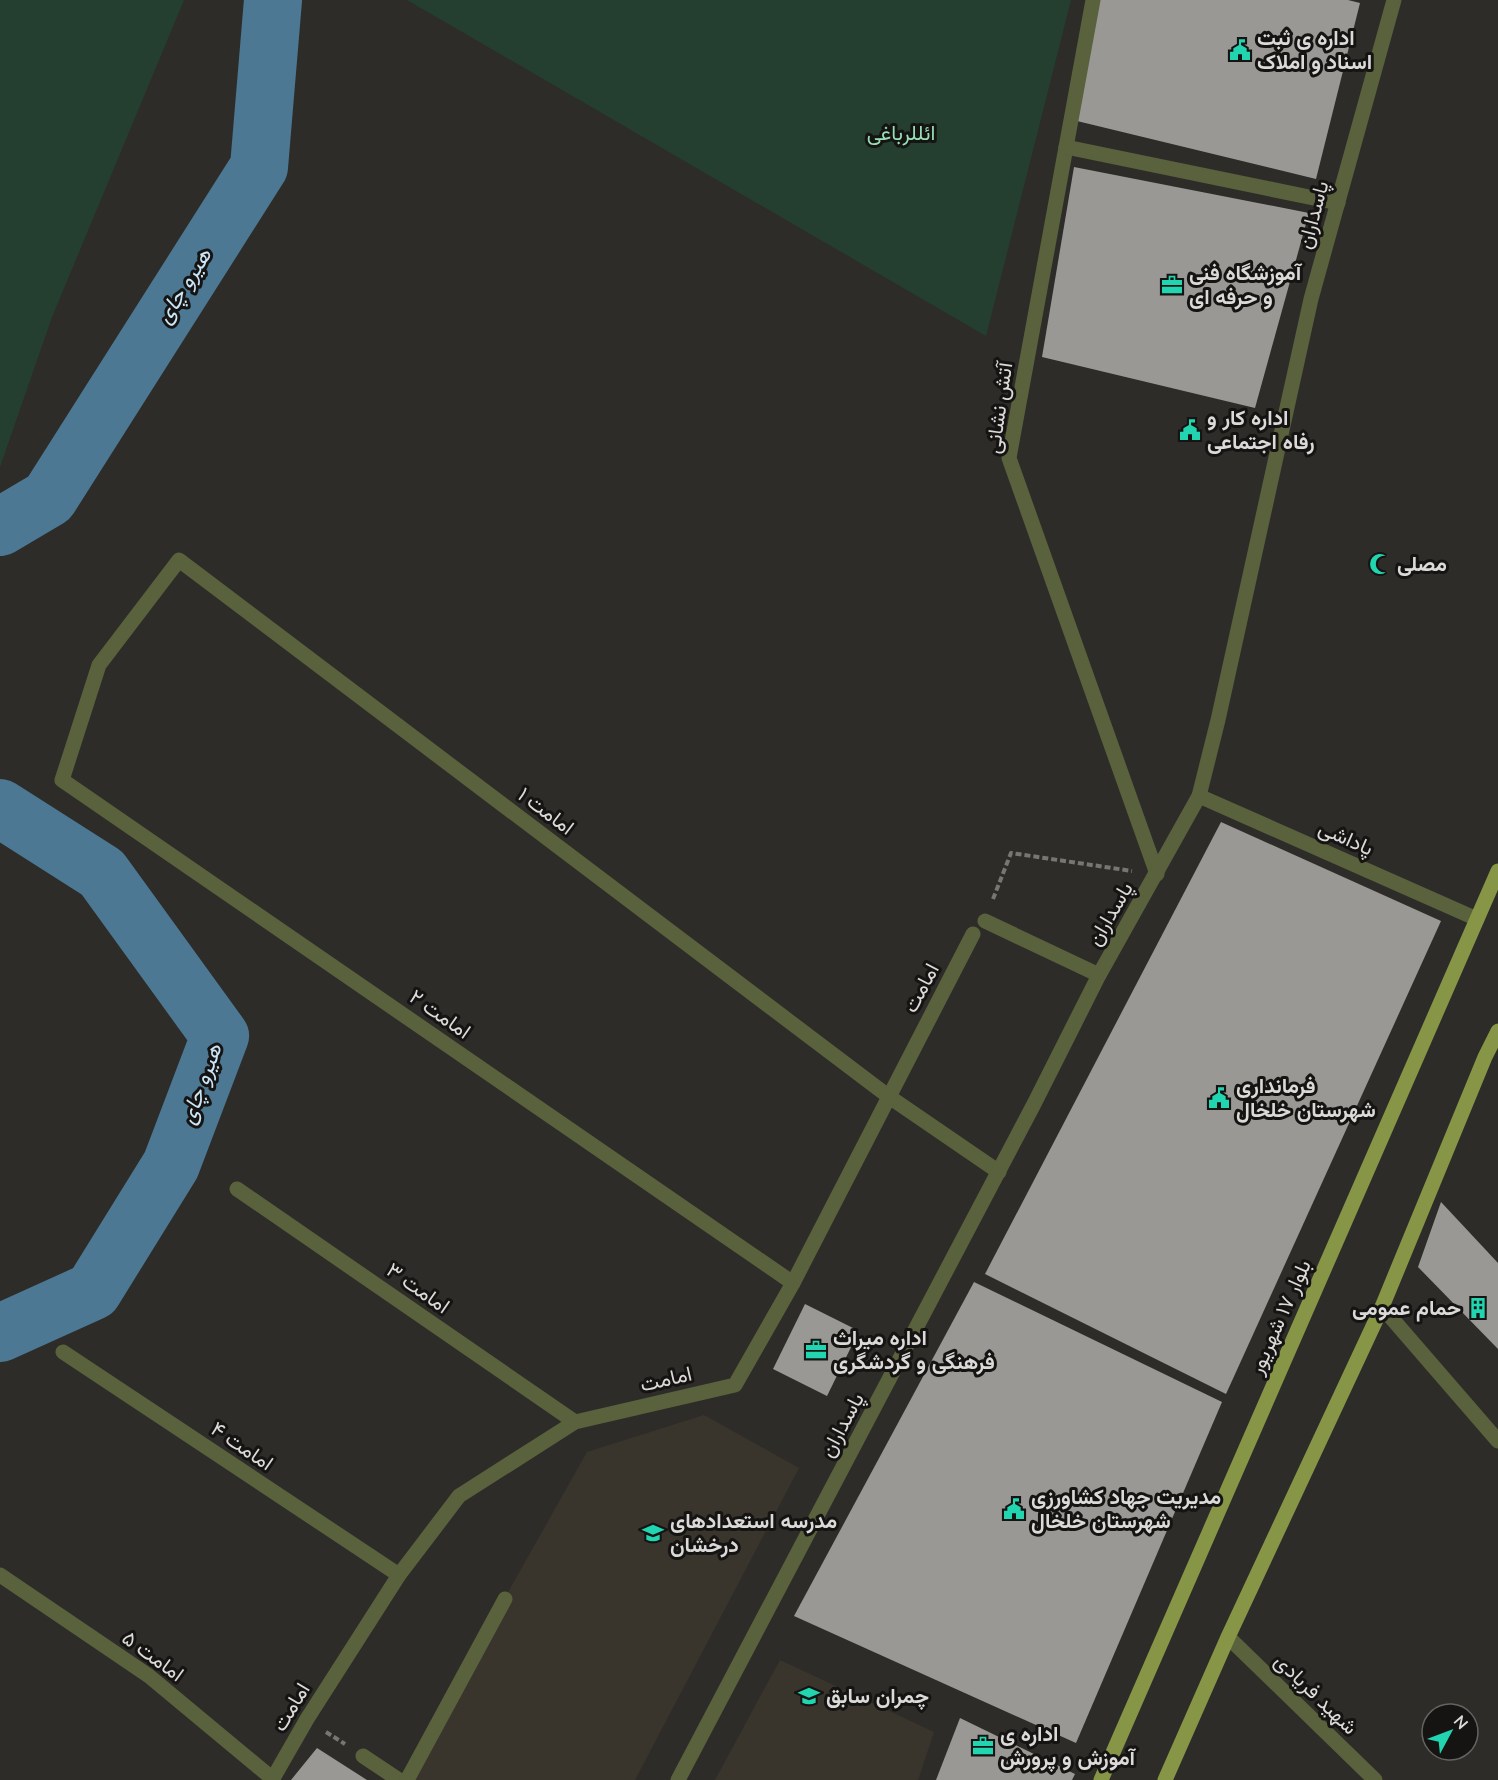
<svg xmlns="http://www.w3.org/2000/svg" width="1498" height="1780" font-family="'Nunito Sans',Vazirmatn,sans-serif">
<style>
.built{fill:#39352c}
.green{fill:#243f30}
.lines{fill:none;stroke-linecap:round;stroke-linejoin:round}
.river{stroke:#4c7893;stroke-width:58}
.building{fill:#9a9894}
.path{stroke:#777673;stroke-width:4;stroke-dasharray:6 3;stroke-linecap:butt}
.minor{stroke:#59613d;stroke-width:15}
.major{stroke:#869546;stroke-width:15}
.labels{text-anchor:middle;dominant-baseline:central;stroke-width:6;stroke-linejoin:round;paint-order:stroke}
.poi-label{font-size:21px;font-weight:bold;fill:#dbdad8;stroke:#151412;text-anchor:start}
.park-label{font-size:21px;fill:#96dfb5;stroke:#151412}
.street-label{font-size:21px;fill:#dbdad8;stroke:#151412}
.water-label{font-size:22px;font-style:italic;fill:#cbe6f8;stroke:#151412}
</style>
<rect width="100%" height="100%" fill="#2d2c28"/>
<g class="built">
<path d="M 704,1415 L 799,1468 L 635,1780 L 413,1780 L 405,1775 L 587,1452 Z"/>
<path d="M 780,1660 L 934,1732 L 918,1780 L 715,1780 Z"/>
</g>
<g class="green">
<path d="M 0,0 L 184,0 L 52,317 L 0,467 Z"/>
<path d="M 407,0 L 1071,0 L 986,336 Z"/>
</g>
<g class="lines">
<g class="river">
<path d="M 0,527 L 49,498 L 259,167 L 273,0"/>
<path d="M 0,808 L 102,873 L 220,1036 L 171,1165 L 93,1291 L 0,1333"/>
</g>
</g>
<g class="building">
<path d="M 1098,0 L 1348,0 L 1360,3 L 1316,179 L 1077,121 Z"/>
<path d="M 1074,167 L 1309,213 L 1255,408 L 1042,357 Z"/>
<path d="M 1221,822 L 1441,921 L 1226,1394 L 985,1274 Z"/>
<path d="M 1441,1202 L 1498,1263 L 1498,1349 L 1418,1267 Z"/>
<path d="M 974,1282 L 1222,1402 L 1076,1743 L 794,1616 Z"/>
<path d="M 805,1304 L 859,1331 L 827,1396 L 773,1369 Z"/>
<path d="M 960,1718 L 1075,1774 L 1072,1780 L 936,1780 Z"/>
<path d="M 317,1748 L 367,1780 L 291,1780 Z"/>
</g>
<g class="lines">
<g class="path">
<path d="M 993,899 L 1011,853 L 1132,871"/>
<path d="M 326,1732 L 345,1744"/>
</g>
<g class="minor">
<path d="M 1093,0 L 1009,458 L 1157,874"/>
<path d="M 1066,147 L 1338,203"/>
<path d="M 1199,796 L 1477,919"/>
<path d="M 985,921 L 1099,975"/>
<path d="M 237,1189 L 575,1422"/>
<path d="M 793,1283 L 62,780 L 99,665 L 179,560 L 888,1096 L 999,1172"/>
<path d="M 1382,1307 L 1498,1441"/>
<path d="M 63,1352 L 399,1575"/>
<path d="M 0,1575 L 149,1676 L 273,1779"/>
<path d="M 1228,1637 L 1375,1780"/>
<path d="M 363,1756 L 399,1780"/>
<path d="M 272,1780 L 307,1719 L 399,1575 L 459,1496 L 575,1422 L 735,1385 L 793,1283 L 973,934"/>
<path d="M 407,1780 L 505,1599"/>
<path d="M 678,1780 L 1034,1104 L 1099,975 L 1199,796 L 1218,720 L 1311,299 L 1394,0"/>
</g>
<g class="major">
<path d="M 1101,1780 L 1498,871"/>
<path d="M 1165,1780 L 1228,1637 L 1382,1307 L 1485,1057 L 1498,1031"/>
</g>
</g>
<defs>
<symbol id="civic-bare" viewBox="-9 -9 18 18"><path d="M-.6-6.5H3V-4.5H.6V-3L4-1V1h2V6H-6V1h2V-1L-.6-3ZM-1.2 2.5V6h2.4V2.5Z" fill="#21d5b0" stroke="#151412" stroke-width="2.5" paint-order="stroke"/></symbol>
<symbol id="office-bare" viewBox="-9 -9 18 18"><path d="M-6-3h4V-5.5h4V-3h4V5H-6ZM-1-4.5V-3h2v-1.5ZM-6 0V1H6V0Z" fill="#21d5b0" stroke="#151412" stroke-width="2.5" paint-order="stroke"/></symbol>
<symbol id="mosque-bare" viewBox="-9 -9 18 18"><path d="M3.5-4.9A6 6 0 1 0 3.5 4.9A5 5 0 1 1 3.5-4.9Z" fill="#21d5b0" stroke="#151412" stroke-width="2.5" paint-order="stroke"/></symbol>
<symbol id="building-bare" viewBox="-9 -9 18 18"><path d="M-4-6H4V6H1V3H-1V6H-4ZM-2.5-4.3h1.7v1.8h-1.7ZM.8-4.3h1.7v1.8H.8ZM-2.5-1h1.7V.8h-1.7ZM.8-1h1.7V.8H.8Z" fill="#21d5b0" stroke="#151412" stroke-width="2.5" paint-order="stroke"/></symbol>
<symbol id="school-bare" viewBox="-9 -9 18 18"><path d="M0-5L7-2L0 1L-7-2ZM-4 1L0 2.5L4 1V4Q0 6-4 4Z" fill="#21d5b0" stroke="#151412" stroke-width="2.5" paint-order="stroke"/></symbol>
</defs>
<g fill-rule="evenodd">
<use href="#civic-bare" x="1225" y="35" width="30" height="30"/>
<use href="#office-bare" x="1157" y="270" width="30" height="30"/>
<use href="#civic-bare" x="1175" y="415" width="30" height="30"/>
<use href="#mosque-bare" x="1365" y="549" width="30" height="30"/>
<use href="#civic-bare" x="1204" y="1083" width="30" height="30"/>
<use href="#building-bare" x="1463" y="1293" width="30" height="30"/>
<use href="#office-bare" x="801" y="1335" width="30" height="30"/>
<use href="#civic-bare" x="999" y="1494" width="30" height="30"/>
<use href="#school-bare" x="638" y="1518" width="30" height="30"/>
<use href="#school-bare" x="794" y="1681" width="30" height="30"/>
<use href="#office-bare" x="968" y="1731" width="30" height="30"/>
</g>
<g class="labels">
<g class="poi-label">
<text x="1257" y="38">اداره ی ثبت<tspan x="1257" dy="24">اسناد و املاک</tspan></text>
<text x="1189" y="273">آموزشگاه فنی<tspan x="1189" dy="24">و حرفه ای</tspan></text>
<text x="1207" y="418">اداره کار و<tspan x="1207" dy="24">رفاه اجتماعی</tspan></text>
<text x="1397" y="564">مصلی</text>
<text x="1236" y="1086">فرمانداری<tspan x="1236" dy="24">شهرستان خلخال</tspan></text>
<text x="1461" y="1308" text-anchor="end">حمام عمومی</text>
<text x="833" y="1338">اداره میراث<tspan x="833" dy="24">فرهنگی و گردشگری</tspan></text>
<text x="1031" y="1497">مدیریت جهاد کشاورزی<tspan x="1031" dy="24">شهرستان خلخال</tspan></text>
<text x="670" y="1521">مدرسه استعدادهای<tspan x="670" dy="24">درخشان</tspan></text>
<text x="826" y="1696">چمران سابق</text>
<text x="1000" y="1734">اداره ی<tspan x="1000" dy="24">آموزش و پرورش</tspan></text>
</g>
<g class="park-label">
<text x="901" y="133">ائللرباغی</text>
</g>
<g class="street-label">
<text transform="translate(1313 215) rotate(-75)">پاسداران</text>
<text transform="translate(999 408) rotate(-82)">آتش نشانی</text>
<text transform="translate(546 811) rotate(37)">امامت ۱</text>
<text transform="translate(1346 838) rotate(24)">پاداشی</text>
<text transform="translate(1110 914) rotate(-60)">پاسداران</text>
<text transform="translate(921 988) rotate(-62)">امامت</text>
<text transform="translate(440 1014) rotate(35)">امامت ۲</text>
<text transform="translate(418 1288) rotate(35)">امامت ۳</text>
<text transform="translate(1280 1317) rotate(-66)">بلوار ١٧ شهریور</text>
<text transform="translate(666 1379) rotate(-13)">امامت</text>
<text transform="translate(842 1425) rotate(-62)">پاسداران</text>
<text transform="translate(242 1446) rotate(34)">امامت ۴</text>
<text transform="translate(153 1656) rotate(36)">امامت ۵</text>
<text transform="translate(1316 1694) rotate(44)">شهید فریادی</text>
<text transform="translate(291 1707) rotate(-59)">امامت</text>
</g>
<g class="water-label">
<text transform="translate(184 286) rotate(-58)">هیرو چای</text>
<text transform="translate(201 1084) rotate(-70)">هیرو چای</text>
</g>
</g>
<g transform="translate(1450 1732) rotate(49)"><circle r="28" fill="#151412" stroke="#646361" stroke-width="1.5"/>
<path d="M0-4.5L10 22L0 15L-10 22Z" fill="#21d5b0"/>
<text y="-9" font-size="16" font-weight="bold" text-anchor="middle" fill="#dbdad8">N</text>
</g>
</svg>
